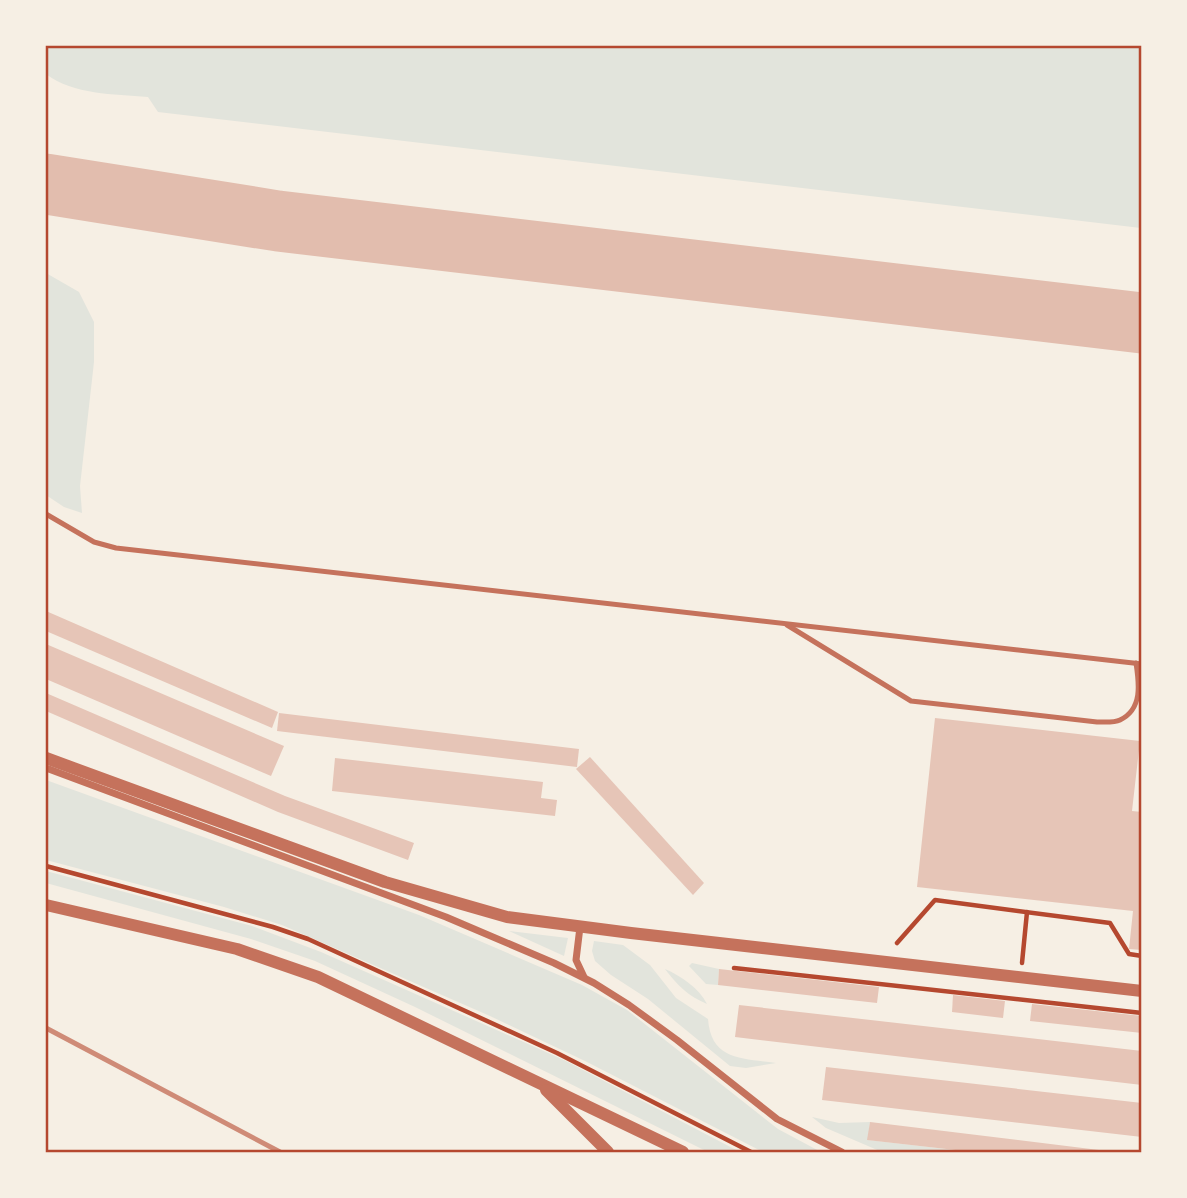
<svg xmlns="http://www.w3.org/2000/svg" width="1187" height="1198" font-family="Lato,sans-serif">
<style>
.green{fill:#e2e4dc}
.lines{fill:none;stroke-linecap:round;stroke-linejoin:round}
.taxiway{stroke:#e2bdae;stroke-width:61}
.building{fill:#e6c5b7}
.path{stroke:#b5482f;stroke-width:4.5}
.service{stroke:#c5725c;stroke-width:5}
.minor{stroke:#c5725c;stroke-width:7}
.tertiary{stroke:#c5725c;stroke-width:12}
.rail{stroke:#cf8b77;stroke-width:5}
.neatline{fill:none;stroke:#b5482f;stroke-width:2.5}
</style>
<rect width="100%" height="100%" fill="#f6efe4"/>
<g class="green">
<path d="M 46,46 L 1141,46 L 1141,228 L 158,112 L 148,97 C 113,94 74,95 46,74 Z"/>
<path d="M 46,273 L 79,292 L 94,322 L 94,362 L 80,486 L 82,513 L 64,507 L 46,495 Z"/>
<path d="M 46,780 L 419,915 L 582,985 L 627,1010 L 778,1129 L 821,1152 L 763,1152 L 585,1061 L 490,1016 L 282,925 L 224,907 L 46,860 Z"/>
<path d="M 46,871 L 252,926 L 321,952 L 564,1060 L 740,1152 L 708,1152 L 415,1007 L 315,961 L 251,939 L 46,883 Z"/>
<path d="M 509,931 L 568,938 L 564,956 Z"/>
<path d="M 594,941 L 623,945 L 650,965 L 676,998 L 708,1019 C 711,1061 743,1058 776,1063 L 746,1068 L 730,1066 L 648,999 L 611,975 L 595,961 L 592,951 Z"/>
<path d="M 692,963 L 719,969 L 718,985 L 706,984 L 689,966 Z"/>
<path d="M 665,969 C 681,976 699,988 707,1004 C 688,996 677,985 665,969 Z"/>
<path d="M 812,1117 L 839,1123 L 870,1122 L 868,1140 L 973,1152 L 882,1152 L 826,1128 Z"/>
</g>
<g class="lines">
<path class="taxiway" d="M 46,184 L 278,221 L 1142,323"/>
</g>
<g class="building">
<path d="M 46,611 L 278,712 L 272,728 L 46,631 Z"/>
<path d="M 46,644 L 284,746 L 271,776 L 46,679 Z"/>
<path d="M 46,693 L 285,796 L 414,843 L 408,860 L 278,812 L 46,711 Z"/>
<path d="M 279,713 L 579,749 L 577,767 L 277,731 Z"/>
<path d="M 935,718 L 1140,741 L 1132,811 L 1142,812 L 1142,950 L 1129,949 L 1133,911 L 917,887 Z"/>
<path d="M 590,757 L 704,883 L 693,895 L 576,769 Z"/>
<path d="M 335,758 L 543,782 L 541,798 L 557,800 L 555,816 L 332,791 Z"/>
<path d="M 719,969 L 879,987 L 877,1003 L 718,985 Z"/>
<path d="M 953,995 L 1005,1001 L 1003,1018 L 952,1012 Z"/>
<path d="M 1032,1004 L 1142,1016 L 1142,1033 L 1030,1021 Z"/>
<path d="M 739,1005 L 1142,1051 L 1142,1085 L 735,1037 Z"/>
<path d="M 826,1067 L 1142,1103 L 1142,1137 L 822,1100 Z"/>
<path d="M 870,1122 L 1107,1151 L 1107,1152 L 973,1152 L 867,1140 Z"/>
</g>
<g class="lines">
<g class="path">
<path d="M 46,866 L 273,927 L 308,939 L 557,1053 L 751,1152"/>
<path d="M 897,943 L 935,900 L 1110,923 L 1129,954 L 1142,956"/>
<path d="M 1022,963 L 1027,912"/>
<path d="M 734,968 L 1142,1013"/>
</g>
<g class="service">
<path d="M 46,514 L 94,542 L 116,548 L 1142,664"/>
<path d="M 787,625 L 911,701 L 1097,722 C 1104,722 1114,723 1120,720 C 1143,709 1139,683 1136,663"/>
</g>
<g class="minor">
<path d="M 46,768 L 446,917 L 554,963 L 594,983 L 629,1005 L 677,1040 L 777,1119 L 842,1152"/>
<path d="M 580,927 L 576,960 L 584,977"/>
</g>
<g class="tertiary">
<path d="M 46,758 L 385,882 L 507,917 L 631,933 L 1142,991"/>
<path d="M 46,905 L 237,949 L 318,977 L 683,1152"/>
<path d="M 546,1090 L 608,1152"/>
</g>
<path class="rail" d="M 46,1028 L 280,1152"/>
</g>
<rect width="1187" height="1198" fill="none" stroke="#f6efe4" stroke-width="94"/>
<rect x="47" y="47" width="1093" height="1104" class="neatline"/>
</svg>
